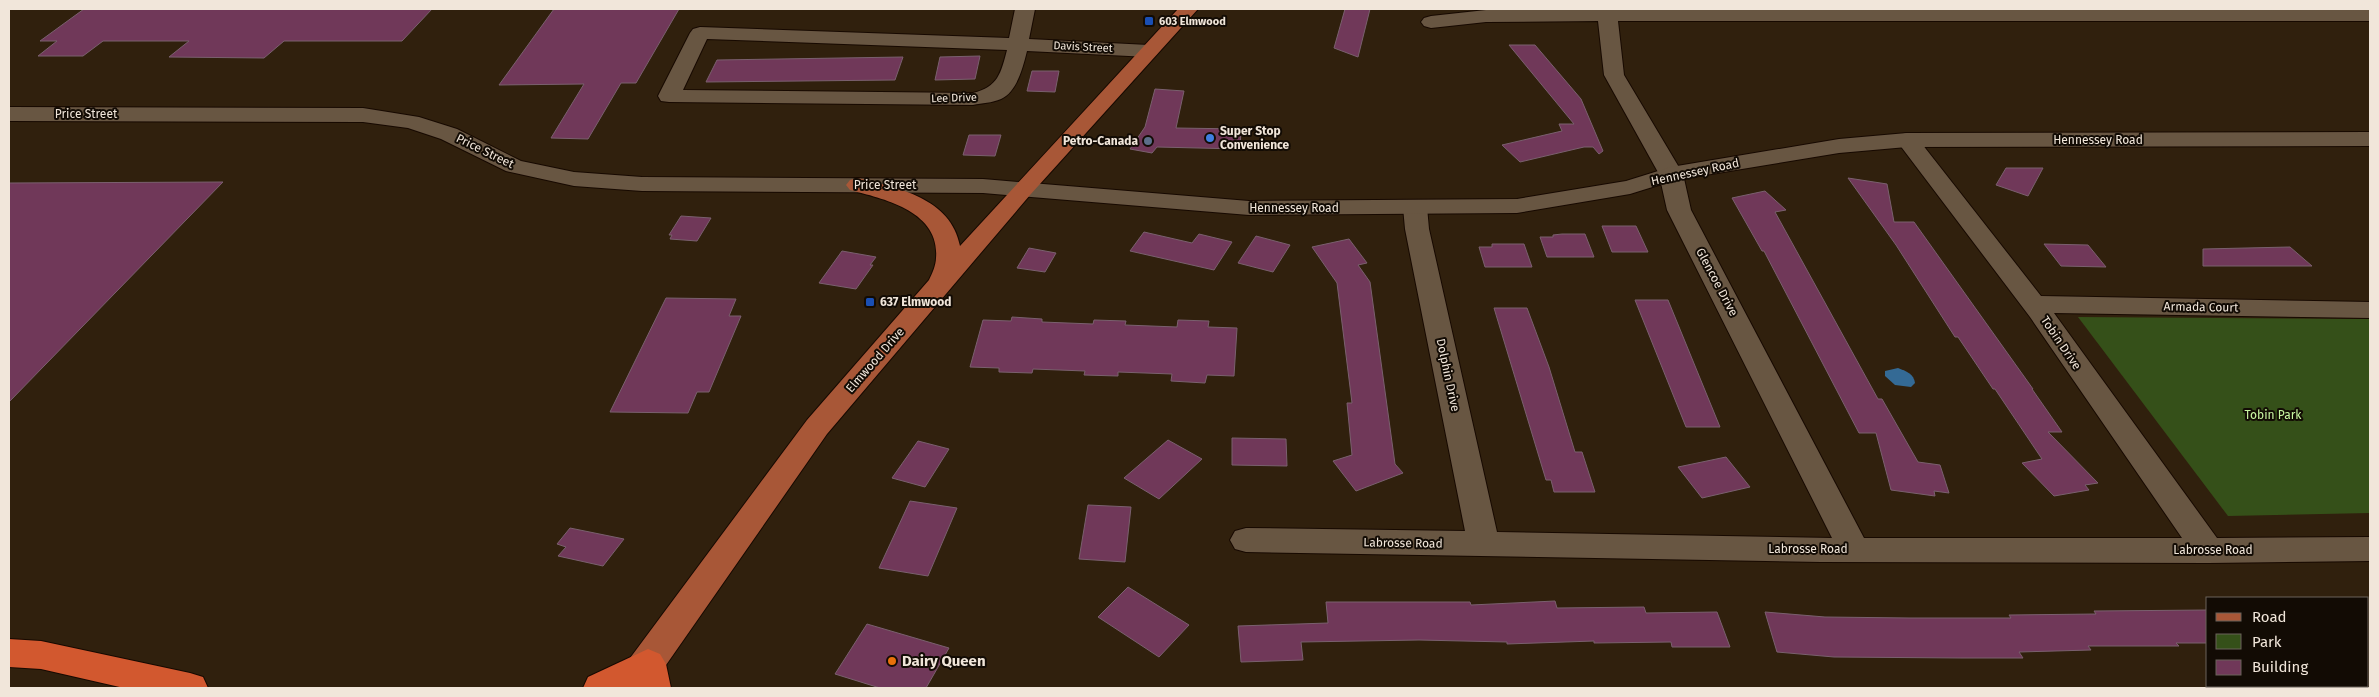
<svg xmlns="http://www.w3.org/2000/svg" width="2379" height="697" font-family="'Fira Sans',sans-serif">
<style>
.green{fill:#355019}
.water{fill:#346a95}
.building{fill:#703859;stroke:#7a606e}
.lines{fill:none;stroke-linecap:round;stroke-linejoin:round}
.minor-casing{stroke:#170900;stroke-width:2}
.tertiary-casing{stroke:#170900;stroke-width:2}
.primary-casing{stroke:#170900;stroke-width:2}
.motorway-casing{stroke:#170900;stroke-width:2}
.minor{fill:#685642;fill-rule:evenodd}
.tertiary{fill:#685642;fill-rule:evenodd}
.primary{fill:#a85737;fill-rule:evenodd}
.motorway{fill:#d2582f;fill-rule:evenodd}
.transit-dot{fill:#1a4fb4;stroke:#120b04;stroke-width:2}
.shop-dot{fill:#3f7fe0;stroke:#120b04;stroke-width:2}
.service-dot{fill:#5c6f8a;stroke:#120b04;stroke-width:2}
.food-dot{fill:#e8710a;stroke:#120b04;stroke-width:2}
.labels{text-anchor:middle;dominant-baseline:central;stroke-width:4;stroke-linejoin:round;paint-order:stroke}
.far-poi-label{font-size:11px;font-weight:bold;fill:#f1e6da;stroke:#120b04;text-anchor:start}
.far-street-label{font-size:11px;fill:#f1e6da;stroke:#120b04}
.street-label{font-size:12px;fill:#f1e6da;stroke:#120b04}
.poi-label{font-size:12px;font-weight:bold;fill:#f1e6da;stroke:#120b04;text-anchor:start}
.park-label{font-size:12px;fill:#c8f5a1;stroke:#120b04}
.near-poi-label{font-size:15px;font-weight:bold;fill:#f1e6da;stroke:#120b04;text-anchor:start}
</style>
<rect width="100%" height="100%" fill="#30200d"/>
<path class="green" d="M 2078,317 L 2370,319 L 2370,513 L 2228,516 Z"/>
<path class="water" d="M 1898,368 C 1906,371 1914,374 1915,383 L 1911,387 L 1895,385 L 1885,376 L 1885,371 Z"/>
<g class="building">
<path d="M 84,9 L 432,9 L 402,41 L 284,41 L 264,58 L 169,57 L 189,41 L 103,41 L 83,56 L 38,56 L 57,41 L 40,41 Z"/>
<path d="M 554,9 L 679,9 L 636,83 L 621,83 L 588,139 L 551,138 L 584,84 L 499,85 Z"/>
<path d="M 1345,9 L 1370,9 L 1358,57 L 1334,48 Z"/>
<path d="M 1509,45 L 1535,45 L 1581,99 L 1603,151 L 1599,154 L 1593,147 L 1584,147 L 1520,162 L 1502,145 L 1562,131 L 1559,124 L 1574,124 Z"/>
<path d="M 980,56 L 975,79 L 935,80 L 940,57 Z"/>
<path d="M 903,57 L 895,80 L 706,82 L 717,60 Z"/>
<path d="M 1032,71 L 1059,71 L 1055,92 L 1027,91 Z"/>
<path d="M 1155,89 L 1184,91 L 1176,128 L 1241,129 L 1240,149 L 1157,147 L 1152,153 L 1130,149 L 1145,127 Z"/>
<path d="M 969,135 L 1001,135 L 995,156 L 963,155 Z"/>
<path d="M 2006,168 L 2043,168 L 2028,196 L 1996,185 Z"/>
<path d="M 1848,178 L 1887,184 L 1894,222 L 1914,222 L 2033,389 L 2032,389 L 2062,432 L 2048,432 L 2098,483 L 2085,485 L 2089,490 L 2054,496 L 2022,463 L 2042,459 L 1995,389 L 1993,389 L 1958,337 L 1955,337 L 1896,245 Z"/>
<path d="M 223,182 L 9,402 L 9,183 Z"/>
<path d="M 1765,191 L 1786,210 L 1775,212 L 1878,399 L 1882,399 L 1918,462 L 1940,465 L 1949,493 L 1934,491 L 1935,496 L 1891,490 L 1876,433 L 1859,433 L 1764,251 L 1762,251 L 1732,198 Z"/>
<path d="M 681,216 L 711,218 L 697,241 L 670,239 L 672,235 L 669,235 Z"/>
<path d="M 1602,226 L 1636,226 L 1648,252 L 1612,252 Z"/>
<path d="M 1144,232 L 1192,243 L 1199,234 L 1232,242 L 1214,270 L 1130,251 Z"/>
<path d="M 1562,234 L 1585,234 L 1594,257 L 1547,257 L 1540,237 L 1553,237 L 1553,235 Z"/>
<path d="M 1256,236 L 1290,245 L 1273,272 L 1238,263 Z"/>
<path d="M 1349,239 L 1367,263 L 1358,265 L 1370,282 L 1395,464 L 1403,473 L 1356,491 L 1333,461 L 1352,455 L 1347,403 L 1352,403 L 1337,283 L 1312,247 Z"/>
<path d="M 1492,244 L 1524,244 L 1532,267 L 1485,267 L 1479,247 L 1492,247 Z"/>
<path d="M 2044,244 L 2088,245 L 2106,267 L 2061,266 Z"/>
<path d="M 2290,247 L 2312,266 L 2203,266 L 2203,249 Z"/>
<path d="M 1029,248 L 1056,253 L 1045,272 L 1017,268 Z"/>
<path d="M 842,251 L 876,257 L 870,265 L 873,265 L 856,289 L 819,283 Z"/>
<path d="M 666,298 L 736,299 L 729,316 L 741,316 L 709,392 L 697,392 L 688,413 L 610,412 Z"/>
<path d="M 1635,300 L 1668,300 L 1720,427 L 1686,427 Z"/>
<path d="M 1494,308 L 1527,308 L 1549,367 L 1575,452 L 1582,452 L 1595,492 L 1554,492 L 1551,480 L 1546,480 Z"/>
<path d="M 1012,317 L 1042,319 L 1042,322 L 1093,324 L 1094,320 L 1126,321 L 1125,325 L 1177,327 L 1178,320 L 1209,321 L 1208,327 L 1237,328 L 1234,376 L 1207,375 L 1205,383 L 1171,381 L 1172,374 L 1118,372 L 1118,376 L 1084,375 L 1085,371 L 1033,369 L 1032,373 L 999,372 L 999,368 L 970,367 L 983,320 L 1011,321 Z"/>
<path d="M 1232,438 L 1286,439 L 1287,466 L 1232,465 Z"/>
<path d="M 1168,440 L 1202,459 L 1159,499 L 1124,478 Z"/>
<path d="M 918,441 L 949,449 L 925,487 L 892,478 Z"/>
<path d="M 1726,457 L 1750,487 L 1702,498 L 1678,467 Z"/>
<path d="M 910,501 L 957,508 L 928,576 L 879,568 Z"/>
<path d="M 1088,505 L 1131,507 L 1125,562 L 1079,559 Z"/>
<path d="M 570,528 L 624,539 L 603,566 L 558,556 L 566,547 L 557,544 Z"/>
<path d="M 1128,587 L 1189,625 L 1159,657 L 1098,617 Z"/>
<path d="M 1555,601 L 1557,608 L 1644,607 L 1646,613 L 1717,612 L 1730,647 L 1672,647 L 1671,642 L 1594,643 L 1594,641 L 1507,644 L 1507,642 L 1419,640 L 1301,642 L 1303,660 L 1241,662 L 1238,626 L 1328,623 L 1326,602 L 1470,602 L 1471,605 Z"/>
<path d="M 2208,610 L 2208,643 L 2176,643 L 2179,646 L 2088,646 L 2091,650 L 2019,652 L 2023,658 L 1961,658 L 1834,657 L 1777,652 L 1765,612 L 1825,617 L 1910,618 L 2011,618 L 2009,615 L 2096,614 L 2094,611 Z"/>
<path d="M 867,624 L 949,648 L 926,688 L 880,688 L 835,674 Z"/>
</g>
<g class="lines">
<defs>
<g id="minor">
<path d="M 1015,9 L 1035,9 L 1029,39 L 1149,45 L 1156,47 L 1159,51 L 1156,55 L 1149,57 L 1027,51 C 1023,67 1017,92 1001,99 C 992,103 982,103 973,105 L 669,102 L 661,101 L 658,96 L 690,33 L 693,29 L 700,27 L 1009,38 ZM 707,39 L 1007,50 C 1001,73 998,87 973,93 L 683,90 Z"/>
<path d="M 1597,9 L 2370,9 L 2370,21 L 1618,21 L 1624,75 L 1683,174 L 1691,210 L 1864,538 L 2182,538 L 2030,317 L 1896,140 L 1899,135 L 1907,133 L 1915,135 L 2041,296 L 2370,302 L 2370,318 L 2054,313 L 2217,538 L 2370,537 L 2370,561 L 2208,563 L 1821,562 L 1246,552 L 1235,549 L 1230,540 L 1235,531 L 1246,528 L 1465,531 L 1405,229 L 1403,207 L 1406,202 L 1415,200 L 1424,202 L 1427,207 L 1429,229 L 1497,532 L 1832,538 L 1667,210 L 1659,174 L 1604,75 L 1598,21 L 1486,22 L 1431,28 L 1424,26 L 1421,22 L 1424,18 L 1431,16 L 1486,10 Z"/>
</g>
<path id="tertiary" d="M 9,107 L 363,108 L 419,117 L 457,129 L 521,161 L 574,172 L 642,177 L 983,179 L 1249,201 L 1517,199 L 1626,181 L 1671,167 L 1839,139 L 1907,133 L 2370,132 L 2370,146 L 1907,147 L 1839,153 L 1675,180 L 1630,194 L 1517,213 L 1249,215 L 983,193 L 642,191 L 574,186 L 506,171 L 441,139 L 408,128 L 363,122 L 9,121 Z"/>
<path id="primary" d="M 1178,9 L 1198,9 L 1030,195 L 827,434 L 650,688 L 611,688 L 616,677 L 807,420 L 929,280 C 932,274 936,265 936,258 C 940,211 884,199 850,190 L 846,185 L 850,180 L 858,178 C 898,188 951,198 960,246 Z"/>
<g id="motorway">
<path d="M 9,639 L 41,641 L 190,673 L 203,677 L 208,688 L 124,688 L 41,669 L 9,667 Z"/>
<path d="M 648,649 L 660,654 L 666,664 L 671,688 L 583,688 L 588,677 Z"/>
</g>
</defs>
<use href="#minor" class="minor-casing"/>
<use href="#tertiary" class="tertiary-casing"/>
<use href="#primary" class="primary-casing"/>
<use href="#motorway" class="motorway-casing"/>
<use href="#minor" class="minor"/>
<use href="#tertiary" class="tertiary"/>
<use href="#primary" class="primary"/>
<use href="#motorway" class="motorway"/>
</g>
<g class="transit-dot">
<rect x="1144" y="16" width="10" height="10" rx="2.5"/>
<rect x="865" y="297" width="10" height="10" rx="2.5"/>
</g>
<circle class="shop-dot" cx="1210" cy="138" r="5"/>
<circle class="service-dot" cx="1148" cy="141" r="5"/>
<circle class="food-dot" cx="892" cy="661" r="5"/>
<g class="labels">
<g class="far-poi-label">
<text x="1159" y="21">603 Elmwood</text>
</g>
<g class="far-street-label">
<text transform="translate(1083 47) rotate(3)">Davis Street</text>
<text transform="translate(954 98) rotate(-2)">Lee Drive</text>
</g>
<g class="street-label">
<text x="86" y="114">Price Street</text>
<text x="2098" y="140">Hennessey Road</text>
<text transform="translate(485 151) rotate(26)">Price Street</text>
<text transform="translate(1695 172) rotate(-12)">Hennessey Road</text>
<text x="885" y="185">Price Street</text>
<text x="1294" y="208">Hennessey Road</text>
<text transform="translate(1717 282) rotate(62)">Glencoe Drive</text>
<text transform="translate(2201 307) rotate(1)">Armada Court</text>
<text transform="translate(2061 343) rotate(56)">Tobin Drive</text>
<text transform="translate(875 360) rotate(-49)">Elmwood Drive</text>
<text transform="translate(1448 375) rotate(78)">Dolphin Drive</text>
<text transform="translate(1403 543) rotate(1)">Labrosse Road</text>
<text x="1808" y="549">Labrosse Road</text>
<text x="2213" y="550">Labrosse Road</text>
</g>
<g class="poi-label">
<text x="1220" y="131">Super Stop<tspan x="1220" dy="14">Convenience</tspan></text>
<text x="1138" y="141" text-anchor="end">Petro-Canada</text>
<text x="880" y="302">637 Elmwood</text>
</g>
<g class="park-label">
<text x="2273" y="415">Tobin Park</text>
</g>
<g class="near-poi-label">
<text x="902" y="661">Dairy Queen</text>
</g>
</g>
<rect width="2379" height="697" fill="none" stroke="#f1e6da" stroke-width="20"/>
<rect x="2206" y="597" width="162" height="90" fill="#120b04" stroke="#6b635a"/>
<rect x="2216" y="613" width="25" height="8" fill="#a85737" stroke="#6b635a"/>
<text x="2252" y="622" font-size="15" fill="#f1e6da">Road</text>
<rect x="2216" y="634" width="25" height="15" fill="#355019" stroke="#6b635a"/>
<text x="2252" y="647" font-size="15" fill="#f1e6da">Park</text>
<rect x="2216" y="660" width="25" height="15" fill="#703859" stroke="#6b635a"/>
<text x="2252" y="672" font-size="15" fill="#f1e6da">Building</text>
</svg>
